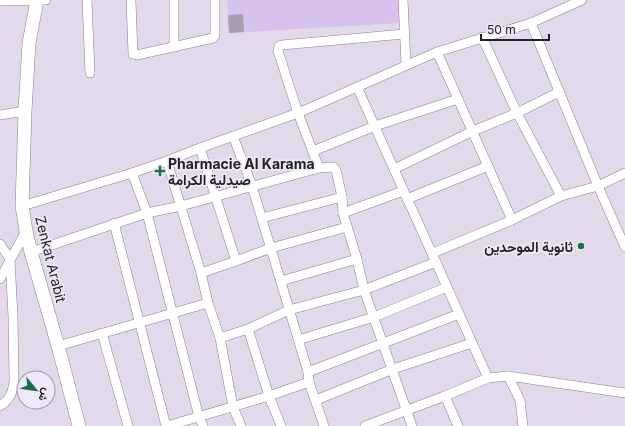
<svg xmlns="http://www.w3.org/2000/svg" width="625" height="426" font-family="Inter,Vazirmatn,sans-serif">
<style>
.green{fill:#d6c2ed}
.building{fill:#a69eae}
.lines{fill:none;stroke-linecap:round;stroke-linejoin:round}
.street-casing{stroke:#888190;stroke-width:10}
.secondary-casing{stroke:#888190;stroke-width:14}
.street{stroke:#fff;stroke-width:9}
.secondary{stroke:#fff;stroke-width:13}
.poi-dot{fill:#177146;stroke:#efe8f8;stroke-width:1.5}
.labels{text-anchor:middle;dominant-baseline:central;stroke-width:3.5;stroke-linejoin:round;paint-order:stroke}
.poi-label{font-size:14px;font-weight:bold;fill:#232026;stroke:#efe8f8;text-anchor:start}
.street-label{font-size:14px;fill:#232026;stroke:#efe8f8}
</style>
<rect width="100%" height="100%" fill="#e2daeb"/>
<path class="green" d="M 227,0 L 399,0 L 401,23 L 229,33 Z"/>
<path class="building" d="M 243,14 L 244,32 L 229,33 L 228,15 Z"/>
<g class="lines">
<defs>
<g id="street">
<path d="M 87,0 L 90,73"/>
<path d="M 131,0 L 133,54 L 137,55 L 213,38 L 215,35 L 215,0"/>
<path d="M 174,0 L 174,47"/>
<path d="M 403,0 L 406,65"/>
<path d="M 0,1 L 46,0"/>
<path d="M 531,23 L 598,186 L 625,247"/>
<path d="M 404,34 L 282,45 L 279,46 L 278,51 L 298,113 L 319,168 L 333,167 L 336,170 L 342,197 L 343,213 L 357,259 L 364,290 L 412,426"/>
<path d="M 482,37 L 517,113 L 561,196"/>
<path d="M 437,52 L 512,220"/>
<path d="M 357,87 L 488,378"/>
<path d="M 0,115 L 25,111"/>
<path d="M 233,136 L 252,186 L 308,372 L 309,382 L 324,426"/>
<path d="M 200,148 L 236,261"/>
<path d="M 313,151 L 375,126 L 458,99"/>
<path d="M 167,161 L 201,273 L 208,303 L 220,338 L 233,407 L 241,426"/>
<path d="M 394,169 L 473,131 L 517,113 L 559,92"/>
<path d="M 132,173 L 147,213 L 199,417 L 203,426"/>
<path d="M 407,199 L 488,166"/>
<path d="M 22,206 L 132,173 L 167,161 L 200,148 L 298,113 L 437,52 L 531,23 L 582,0"/>
<path d="M 343,213 L 403,191"/>
<path d="M 262,218 L 342,197"/>
<path d="M 114,223 L 166,426"/>
<path d="M 0,244 L 10,259 L 13,317 L 14,380 C 13,392 10,400 0,406"/>
<path d="M 31,252 L 147,213 L 181,206 L 319,168"/>
<path d="M 433,253 L 512,220 L 561,196 L 598,186 L 625,173"/>
<path d="M 201,273 L 236,261 L 271,248 L 347,227"/>
<path d="M 0,279 L 26,231"/>
<path d="M 281,281 L 357,259"/>
<path d="M 248,329 L 269,396 L 281,426"/>
<path d="M 102,333 L 128,426"/>
<path d="M 220,338 L 248,329 L 289,310 L 364,290 L 436,262"/>
<path d="M 298,340 L 374,317 L 447,287"/>
<path d="M 58,346 L 208,303"/>
<path d="M 308,372 L 459,314"/>
<path d="M 508,376 L 520,400 L 523,426"/>
<path d="M 445,396 L 458,426"/>
<path d="M 316,400 L 393,369 L 472,343"/>
<path d="M 167,426 L 269,396 L 309,382"/>
<path d="M 365,426 L 445,396 L 488,378 L 508,376 L 625,393"/>
</g>
<path id="secondary" d="M 37,0 L 29,43 L 25,111 L 22,206 L 26,231 L 31,252 L 58,346 L 79,426"/>
</defs>
<use href="#street" class="street-casing"/>
<use href="#secondary" class="secondary-casing"/>
<use href="#street" class="street"/>
<use href="#secondary" class="secondary"/>
</g>
<g class="poi-dot">
<path d="M158 165h4v4h4v4h-4v4h-4v-4h-4v-4h4z"/>
<circle cx="581" cy="246" r="4"/>
</g>
<g class="labels">
<g class="poi-label">
<text x="168" y="163">Pharmacie Al Karama<tspan x="168" dy="16">صيدلية الكرامة</tspan></text>
<text x="573" y="246" text-anchor="end">ثانوية الموحدين</text>
</g>
<g class="street-label">
<text transform="translate(51 259) rotate(76)">Zenkat Arabit</text>
</g>
</g>
<g transform="translate(36 390) rotate(119)"><circle r="19" fill="#efe8f8" stroke="#9d98a4"/>
<path d="M0-3L7 15L0 10L-7 15Z" fill="#177146"/>
<text y="-6" font-size="11" font-weight="bold" text-anchor="middle" fill="#232026">ش</text>
</g>
<path d="M481 34v6h68v-6" fill="none" stroke="#232026" stroke-width="2"/>
<text x="487" y="34" font-size="12" fill="#232026" stroke="#efe8f8" stroke-width="3" paint-order="stroke">50 m</text>
</svg>
